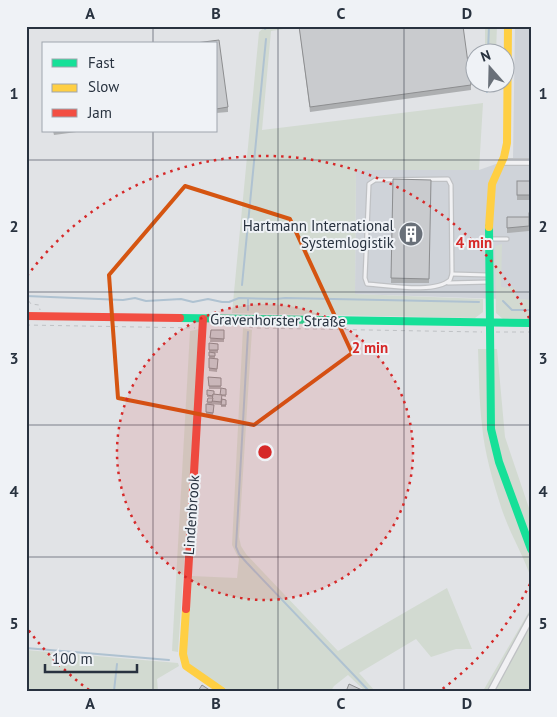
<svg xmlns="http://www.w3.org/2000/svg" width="557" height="717" font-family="'PT Sans',sans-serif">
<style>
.built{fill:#cfd3d9}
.green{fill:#d2dad1}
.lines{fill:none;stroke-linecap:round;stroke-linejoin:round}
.stream{stroke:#afc2d1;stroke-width:2}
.lane-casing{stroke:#bfc1c4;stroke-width:5.5}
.street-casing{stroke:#bfc1c4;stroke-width:8}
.path{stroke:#bfc2c5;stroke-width:1;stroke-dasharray:4 4;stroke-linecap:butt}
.lane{stroke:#f1f1f3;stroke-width:3}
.street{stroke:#f1f1f3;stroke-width:5.5}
.fast{stroke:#16e098;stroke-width:8}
.slow{stroke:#ffcf43;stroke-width:8}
.jam{stroke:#f24e42;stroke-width:8}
.wall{fill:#adafb1}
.building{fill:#c9cbce;stroke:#8d8e90}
.marked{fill:none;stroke:#d55511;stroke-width:4;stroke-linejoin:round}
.grid{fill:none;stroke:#28323f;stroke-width:1;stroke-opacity:0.55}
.ring{fill:none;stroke:#d62828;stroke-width:2.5;stroke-dasharray:2.5 5}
.labels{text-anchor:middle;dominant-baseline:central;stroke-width:4;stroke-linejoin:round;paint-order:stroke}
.poi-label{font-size:15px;fill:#28323f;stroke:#eff2f6;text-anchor:end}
.street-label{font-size:15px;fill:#28323f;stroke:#eff2f6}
.centre{fill:#d62828;stroke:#eff2f6;stroke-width:2.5}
.ring-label{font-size:15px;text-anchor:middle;font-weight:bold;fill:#d62828;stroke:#eff2f6;stroke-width:4;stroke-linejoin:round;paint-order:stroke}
.neatline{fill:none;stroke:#28323f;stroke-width:2}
.grid-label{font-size:16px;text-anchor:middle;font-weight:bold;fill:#28323f}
</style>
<rect width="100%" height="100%" fill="#e1e3e6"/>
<path class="built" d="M 515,26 L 531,26 L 531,300 L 355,294 L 356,170 L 479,170 L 513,158 Z"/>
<g class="green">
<path d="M 266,26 L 302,26 L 271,31 L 262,130 L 483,103 L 479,170 L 356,170 L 355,294 L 483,299 L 483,312 L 475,318 L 232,313 L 259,32 Z"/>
<path d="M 485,26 L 497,26 L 496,52 L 485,52 Z"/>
<path d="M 502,244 L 501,287 L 515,288 L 516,299 L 531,300 L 531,321 L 503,319 L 496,313 L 495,246 Z"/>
<path d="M 243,328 L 252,330 L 239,537 L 241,546 L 246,554 L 338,651 L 447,588 L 472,649 L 456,649 L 431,657 L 416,639 L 359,673 L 375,691 L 365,691 L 348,675 L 334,686 L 331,691 L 226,691 L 196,671 L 188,662 L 186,657 L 191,576 L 237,578 L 239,559 L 232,545 Z"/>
<path d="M 200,329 L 178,652 L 172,651 L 190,331 Z"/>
<path d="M 478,349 L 497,349 L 505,437 L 531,514 L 531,543 L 527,544 L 531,557 L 531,578 C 523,554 509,532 501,507 C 493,482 484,451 482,425 C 479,400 479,374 478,349 Z"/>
<path d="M 531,608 L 531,691 L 483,691 Z"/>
<path d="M 26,650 L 178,663 L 179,666 L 157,679 L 158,691 L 26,691 Z"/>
</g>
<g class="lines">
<g class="stream">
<path d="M 265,29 L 268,26"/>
<path d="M 488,52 L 489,26"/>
<path d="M 487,92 L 488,82"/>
<path d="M 242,285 L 266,39"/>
<path d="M 26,296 L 123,300 L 135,298 L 146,301 L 181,299 L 193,302 L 208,299 L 222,302 L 229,302 L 239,298 L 276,299 L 285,298 L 479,302"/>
<path d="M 248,299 L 248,310"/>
<path d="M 503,301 L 512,310 L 531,310"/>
<path d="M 248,332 L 236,547 L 239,554 L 247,563 L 369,691"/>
<path d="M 26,648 L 169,660"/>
<path d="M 114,691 L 117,664"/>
</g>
<defs>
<g id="lane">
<path d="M 448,179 L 451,185 L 452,274 L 450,280 C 434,294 388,285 367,284 L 365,278 L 369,184 L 375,180 Z"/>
<path d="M 488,239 L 507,239"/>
<path d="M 452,274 L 488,275"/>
<path d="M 448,283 L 489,282"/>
</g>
<g id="street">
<path d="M 502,162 L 531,162"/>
<path d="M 491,691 L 531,617"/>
</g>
</defs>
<use href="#lane" class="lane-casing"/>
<use href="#street" class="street-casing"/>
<g class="path">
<path d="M 26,293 L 28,300 L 31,304 L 39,305 L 40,310"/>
<path d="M 26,325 L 195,328"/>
<path d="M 249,327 L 254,328 L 482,332"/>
<path d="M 496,332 L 531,332"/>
</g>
<use href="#lane" class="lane"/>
<use href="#street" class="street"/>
<g class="fast">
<path d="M 489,227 L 491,429 L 499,462 L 531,549"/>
<path d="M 180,318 L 531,323"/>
</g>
<g class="slow">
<path d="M 489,227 L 492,184 L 504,157 L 507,143 L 508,26"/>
<path d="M 186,609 L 183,654 L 186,666 L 222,691"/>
</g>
<g class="jam">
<path d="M 26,316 L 180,318"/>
<path d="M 186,609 L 203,319"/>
</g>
</g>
<g class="wall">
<path d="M 299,26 L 471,85 L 471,90 L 310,112 Z"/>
<path d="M 216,44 L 228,107 L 228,112 L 216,113 Z"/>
<path d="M 53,131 L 84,131 L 54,135 Z"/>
<path d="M 393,179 L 431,180 L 429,283 L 391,283 Z"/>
<rect x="517" y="181" width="14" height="19"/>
<path d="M 531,213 L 531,232 L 529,231 L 507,233 L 507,217 L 529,217 Z"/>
<path d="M 211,330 L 224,330 L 224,342 L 210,342 Z"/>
<path d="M 209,343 L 218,344 L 218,353 L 215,353 L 215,358 L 209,358 Z"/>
<path d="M 209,358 L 218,359 L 217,372 L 209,371 Z"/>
<path d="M 208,377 L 221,378 L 221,389 L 209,389 Z"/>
<path d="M 226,389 L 226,397 L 222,396 L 222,399 L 226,400 L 226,407 L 221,407 L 221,405 L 207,404 L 208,398 L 212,398 L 212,397 L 207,397 L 207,390 L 214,395 L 220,395 Z"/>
<path d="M 206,404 L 214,405 L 213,416 L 206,416 Z"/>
</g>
<g class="building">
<path d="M 299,26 L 463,26 L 471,85 L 310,107 Z"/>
<path d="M 219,40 L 228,107 L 216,109 L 216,44 L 188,44 Z"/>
<path d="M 393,179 L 431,180 L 429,279 L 391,278 Z"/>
<rect x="517" y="181" width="14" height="14"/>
<rect x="529" y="213" width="2" height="12"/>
<path d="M 507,217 L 529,217 L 529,226 L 507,228 Z"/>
<path d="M 211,330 L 224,330 L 224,339 L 210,338 Z"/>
<path d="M 209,343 L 218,344 L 218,350 L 209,350 Z"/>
<path d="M 209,352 L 215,353 L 215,356 L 209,356 Z"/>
<path d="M 209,358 L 218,359 L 217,369 L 209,368 Z"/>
<path d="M 208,377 L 221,378 L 221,386 L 209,386 Z"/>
<path d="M 221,388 L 226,389 L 226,395 L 220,395 Z"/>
<path d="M 207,390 L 214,391 L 214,395 L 213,394 L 213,396 L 207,395 Z"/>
<path d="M 213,394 L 222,395 L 221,402 L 212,401 Z"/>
<path d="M 208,398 L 213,398 L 212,402 L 207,402 Z"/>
<path d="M 222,399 L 226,400 L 226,405 L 221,405 Z"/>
<path d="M 206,404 L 214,405 L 213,413 L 206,412 Z"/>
<path d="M 349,684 L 364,691 L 350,691 L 347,689 Z"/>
<path d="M 202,685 L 211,691 L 198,691 Z"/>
</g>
<path class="marked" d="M 185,186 L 290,219 L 352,353 L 254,425 L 118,398 L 109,275 Z"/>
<path class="grid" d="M 153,26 L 153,44M 278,26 L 278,691M 404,26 L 404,691M 153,131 L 153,691M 26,160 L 531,160M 26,292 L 531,292M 26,425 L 531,425M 26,557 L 531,557"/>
<circle cx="265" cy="452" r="148" fill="#d62828" fill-opacity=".12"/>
<g class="ring">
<circle cx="265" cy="452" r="148"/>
<path d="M530 584A296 296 0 0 1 441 690M89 690A296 296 0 0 1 27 628M27 276A296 296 0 0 1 530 320"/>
</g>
<defs>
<symbol id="building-disc" viewBox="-11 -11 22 22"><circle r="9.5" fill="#697079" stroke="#eff2f6"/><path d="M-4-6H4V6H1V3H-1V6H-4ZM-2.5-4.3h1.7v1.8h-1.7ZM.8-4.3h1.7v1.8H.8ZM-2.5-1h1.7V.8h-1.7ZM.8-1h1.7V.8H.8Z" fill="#fff"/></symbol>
</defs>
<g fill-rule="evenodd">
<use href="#building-disc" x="397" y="220" width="28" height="28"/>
</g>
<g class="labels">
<g class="poi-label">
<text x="394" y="225">Hartmann International<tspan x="394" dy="17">Systemlogistik</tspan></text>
</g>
<g class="street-label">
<text transform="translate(278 320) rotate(1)">Gravenhorster Straße</text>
<text transform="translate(191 515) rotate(-86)">Lindenbrook</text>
</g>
</g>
<circle cx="265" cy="452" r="8" class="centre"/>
<g class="ring-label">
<text x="474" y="248">4 min</text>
<text x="370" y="353">2 min</text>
</g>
<rect width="557" height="717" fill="none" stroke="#eff2f6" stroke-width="55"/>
<rect x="42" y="42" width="175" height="90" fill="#eff2f6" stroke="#9fa5ad"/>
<rect x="52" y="59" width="25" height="8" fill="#16e098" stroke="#9fa5ad"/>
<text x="88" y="68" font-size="15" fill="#28323f">Fast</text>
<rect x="52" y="84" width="25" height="8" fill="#ffcf43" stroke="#9fa5ad"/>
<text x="88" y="92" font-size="15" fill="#28323f">Slow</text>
<rect x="52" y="109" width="25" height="8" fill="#f24e42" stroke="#9fa5ad"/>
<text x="88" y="118" font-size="15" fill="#28323f">Jam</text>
<g transform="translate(490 68) rotate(340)"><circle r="24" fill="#eff2f6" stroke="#9fa5ad"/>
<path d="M0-4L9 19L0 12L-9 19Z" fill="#697079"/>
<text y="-8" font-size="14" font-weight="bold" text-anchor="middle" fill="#28323f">N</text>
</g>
<path d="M45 664v8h92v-8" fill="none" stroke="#28323f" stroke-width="2.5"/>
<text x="52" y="664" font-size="15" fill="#28323f" stroke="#eff2f6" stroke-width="4" paint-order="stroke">100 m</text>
<rect x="28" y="28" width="502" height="662" class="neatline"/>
<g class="grid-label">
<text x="90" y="19">A</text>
<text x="216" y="19">B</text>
<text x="341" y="19">C</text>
<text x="467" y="19">D</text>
<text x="14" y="99">1</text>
<text x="543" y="99">1</text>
<text x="14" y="232">2</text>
<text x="543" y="232">2</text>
<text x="14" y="364">3</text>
<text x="543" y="364">3</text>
<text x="14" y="497">4</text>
<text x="543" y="497">4</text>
<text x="14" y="629">5</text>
<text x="543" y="629">5</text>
<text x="90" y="709">A</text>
<text x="216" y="709">B</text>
<text x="341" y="709">C</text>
<text x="467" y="709">D</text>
</g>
</svg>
